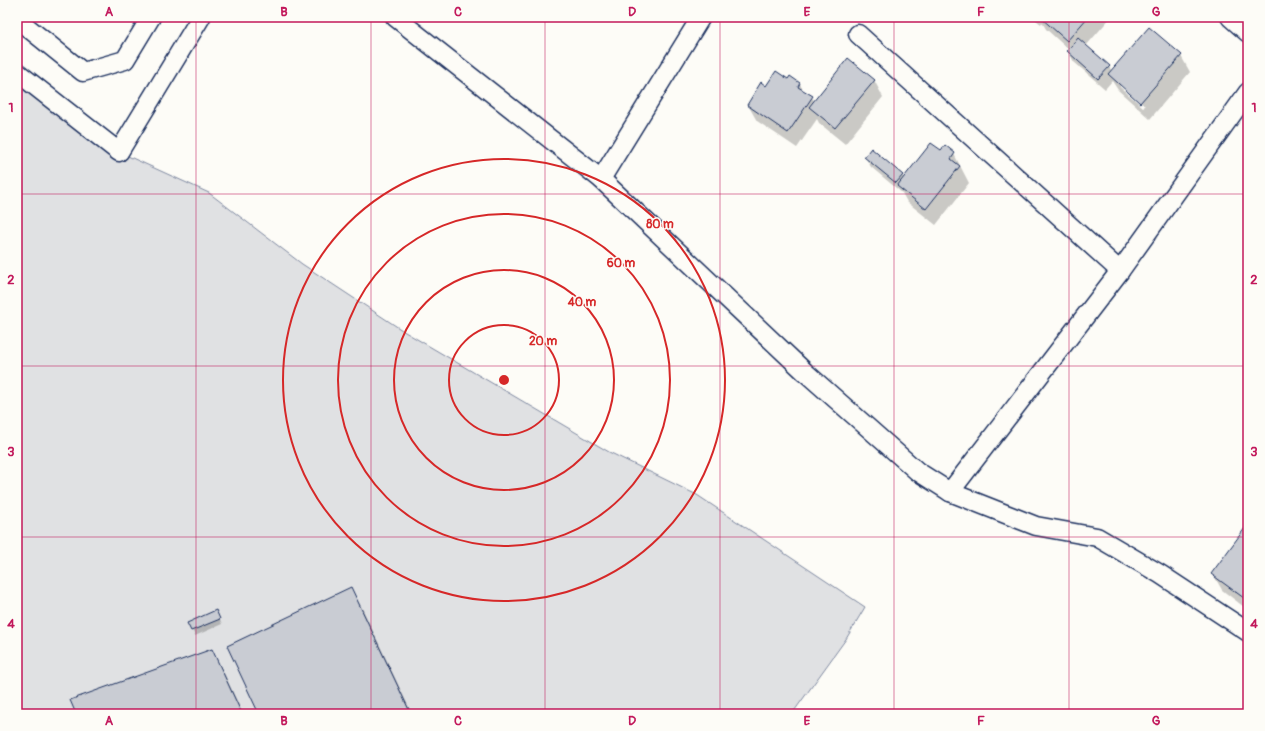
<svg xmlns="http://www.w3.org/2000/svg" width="1265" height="731" font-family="Pangolin,sans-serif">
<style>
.green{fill:#e0e1e3;stroke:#7e88a0}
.shadow{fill:#0003;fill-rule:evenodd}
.building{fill:#c9ccd3;stroke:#1b2f5e}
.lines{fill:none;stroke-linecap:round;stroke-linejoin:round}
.minor-casing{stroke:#1b2f5e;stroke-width:21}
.minor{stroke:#fdfcf7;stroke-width:18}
.grid{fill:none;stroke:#c2185b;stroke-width:1;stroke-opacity:0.55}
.ring{fill:none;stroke:#d62828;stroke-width:2}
.centre{fill:#d62828;stroke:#fdfcf7;stroke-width:2}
.ring-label{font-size:12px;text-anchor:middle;font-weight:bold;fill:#d62828;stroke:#fdfcf7;stroke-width:3;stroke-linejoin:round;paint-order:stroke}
.neatline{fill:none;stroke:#c2185b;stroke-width:1.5}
.grid-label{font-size:13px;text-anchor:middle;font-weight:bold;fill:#c2185b}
</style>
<rect width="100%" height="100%" fill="#fdfcf7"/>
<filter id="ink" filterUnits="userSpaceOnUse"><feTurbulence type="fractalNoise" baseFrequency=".025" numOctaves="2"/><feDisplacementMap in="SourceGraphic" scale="8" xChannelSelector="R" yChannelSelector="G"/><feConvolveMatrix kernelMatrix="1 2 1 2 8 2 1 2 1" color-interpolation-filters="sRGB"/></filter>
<g filter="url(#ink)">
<path class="green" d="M 17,72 L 119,152 L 209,193 L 302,264 L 405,332 L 609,452 L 697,495 L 865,607 L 846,639 L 792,714 L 17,714 Z"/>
<g class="shadow">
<path d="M 1032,17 L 1111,17 L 1086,46 L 1109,67 L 1112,71 L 1181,56 L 1190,72 L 1150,119 L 1118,90 L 1112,81 L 1105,89 L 1074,62 L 1068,51 L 1069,50 L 1046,29 L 1042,22 L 1041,24 ZM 1120,84 L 1145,106 L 1143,107 L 1120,87 Z"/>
<path d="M 1239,17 L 1248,17 L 1248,25 Z"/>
<path d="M 874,80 L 883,97 L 845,144 L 819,123 L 817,119 L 797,148 L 757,121 L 748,105 L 766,87 L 788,81 L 800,84 L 804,92 L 812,97 L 814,101 Z"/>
<path d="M 941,152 L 954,154 L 969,183 L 936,225 L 907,202 L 902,193 L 871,167 L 865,157 L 902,175 L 904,178 Z"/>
<path d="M 1248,526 L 1248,610 L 1222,590 L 1213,574 Z"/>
<path d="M 351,589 L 363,610 L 412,714 L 260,714 Z"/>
<path d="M 219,617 L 222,624 L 195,636 L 189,624 Z"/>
<path d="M 211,650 L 223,671 L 243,714 L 77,714 Z"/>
</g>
<g class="building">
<path d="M 1040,17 L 1088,17 L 1067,41 Z"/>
<path d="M 1149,27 L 1182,55 L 1140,103 L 1108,74 Z"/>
<path d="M 1078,38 L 1110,66 L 1098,79 L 1067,51 Z"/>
<path d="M 848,58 L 875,80 L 835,128 L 809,107 Z"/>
<path d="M 776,71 L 788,79 L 790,76 L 800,83 L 798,87 L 813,96 L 788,133 L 747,105 L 761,82 L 766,86 Z"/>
<path d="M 931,143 L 941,150 L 945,145 L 955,153 L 951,159 L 960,166 L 926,209 L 897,186 Z"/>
<path d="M 871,148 L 903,175 L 896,183 L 864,157 Z"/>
<path d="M 1248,524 L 1248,601 L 1211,574 Z"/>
<path d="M 351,587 L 411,714 L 259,714 L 227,646 Z"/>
<path d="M 216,610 L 220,619 L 191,631 L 187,623 Z"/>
<path d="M 212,649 L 242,714 L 76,714 L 70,700 Z"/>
</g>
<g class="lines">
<defs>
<g id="minor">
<path d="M 395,17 L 601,179 L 805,372 L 917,471 L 950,492 L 1036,526 L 1097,537 L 1160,574 L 1248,632"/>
<path d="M 1230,17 L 1248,33"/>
<path d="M 17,19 L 83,72 L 125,60 L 151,17"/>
<path d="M 858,34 L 1120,271"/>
<path d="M 17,72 L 119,152 L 201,17"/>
<path d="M 601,179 L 701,17"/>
<path d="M 950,492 L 1120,271 L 1248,92"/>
</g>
</defs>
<use href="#minor" class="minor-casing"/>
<use href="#minor" class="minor"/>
</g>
</g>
<path class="grid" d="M 196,17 L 196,714M 371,17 L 371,714M 545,17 L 545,714M 720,17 L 720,714M 894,17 L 894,714M 1069,17 L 1069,714M 17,194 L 1248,194M 17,366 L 1248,366M 17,537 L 1248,537"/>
<g class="ring">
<circle cx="504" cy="380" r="55"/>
<circle cx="504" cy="380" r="110"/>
<circle cx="504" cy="380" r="166"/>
<circle cx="504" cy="380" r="221"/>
</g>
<circle cx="504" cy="380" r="6" class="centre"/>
<g class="ring-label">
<text x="660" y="228">80 m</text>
<text x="621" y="267">60 m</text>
<text x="582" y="306">40 m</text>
<text x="543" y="345">20 m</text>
</g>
<rect width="1265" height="731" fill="none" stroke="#fdfcf7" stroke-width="44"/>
<rect x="22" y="22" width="1221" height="687" class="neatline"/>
<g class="grid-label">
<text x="109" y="16">A</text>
<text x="284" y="16">B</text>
<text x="458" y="16">C</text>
<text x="632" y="16">D</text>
<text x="807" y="16">E</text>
<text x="981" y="16">F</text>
<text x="1156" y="16">G</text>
<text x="11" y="112">1</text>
<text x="1254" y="112">1</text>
<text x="11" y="284">2</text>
<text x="1254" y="284">2</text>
<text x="11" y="456">3</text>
<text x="1254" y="456">3</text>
<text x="11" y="628">4</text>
<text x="1254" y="628">4</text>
<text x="109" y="725">A</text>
<text x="284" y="725">B</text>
<text x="458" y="725">C</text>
<text x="632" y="725">D</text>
<text x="807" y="725">E</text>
<text x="981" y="725">F</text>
<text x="1156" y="725">G</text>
</g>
</svg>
